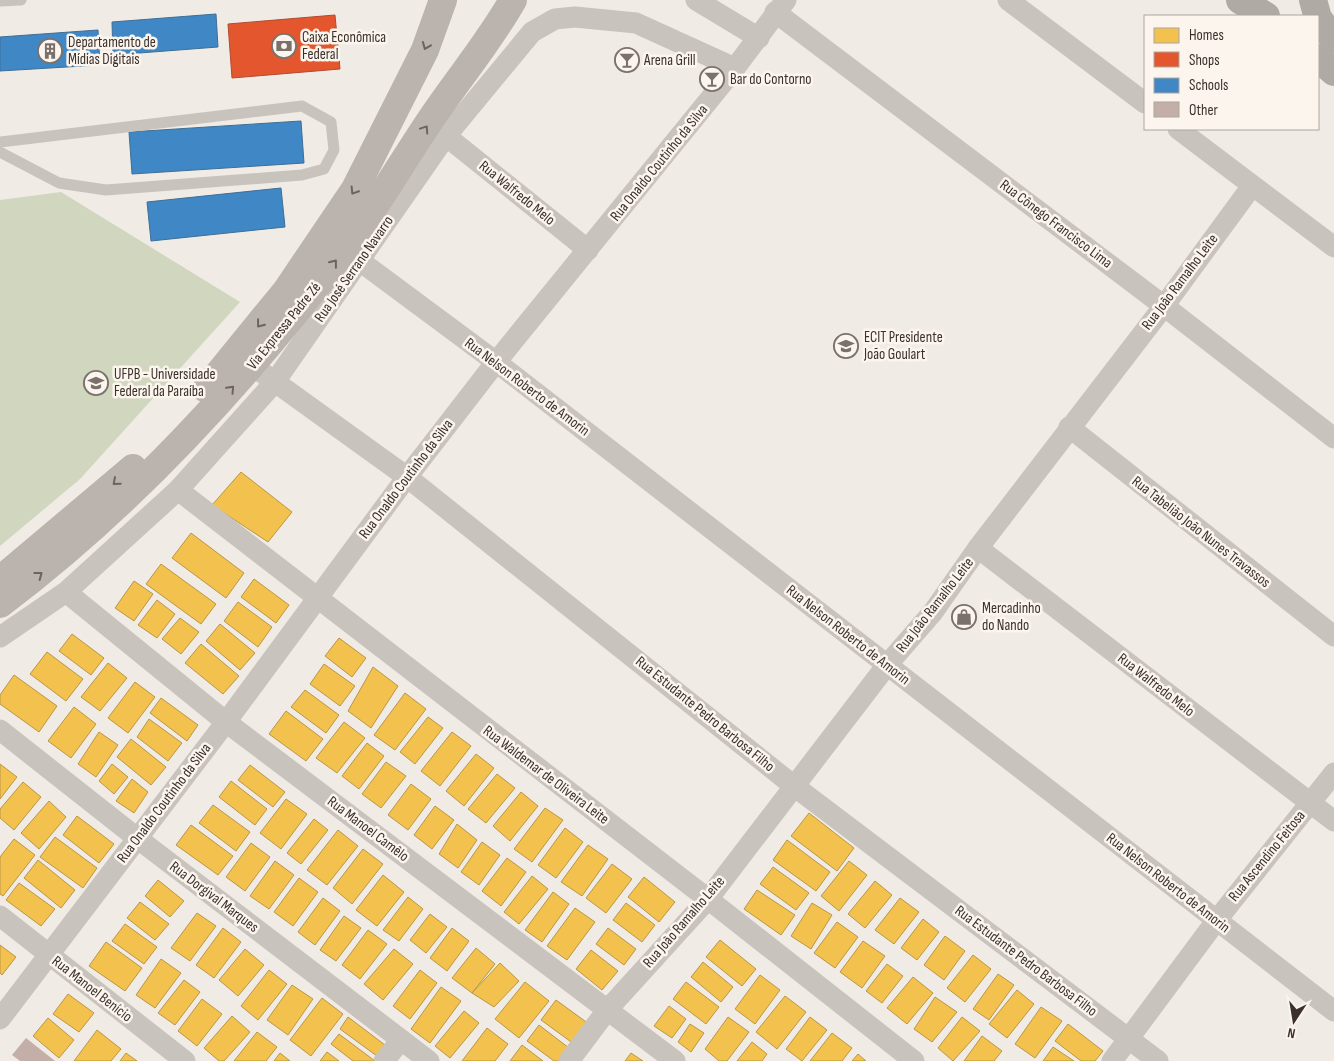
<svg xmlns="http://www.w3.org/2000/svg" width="1334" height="1061" font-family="'Sofia Sans Condensed',sans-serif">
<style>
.green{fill:#d1d6bf}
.homes{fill:#f2c14e;stroke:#bb9644}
.shops{fill:#e4572e;stroke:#b14b2d}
.schools{fill:#3f88c5;stroke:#3e6e97}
.building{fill:#c3afa7}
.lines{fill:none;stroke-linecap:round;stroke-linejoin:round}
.lane{stroke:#c9c3be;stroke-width:11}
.street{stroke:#c9c3be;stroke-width:21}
.secondary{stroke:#bab3ae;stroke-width:28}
.highway{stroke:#afaaa4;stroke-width:28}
.oneway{stroke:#6e645f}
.labels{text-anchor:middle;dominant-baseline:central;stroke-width:5;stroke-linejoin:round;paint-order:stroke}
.poi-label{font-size:15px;fill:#3b302b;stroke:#fbf5ee;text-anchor:start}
.street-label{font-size:15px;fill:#3b302b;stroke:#fbf5ee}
</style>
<rect width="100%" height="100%" fill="#f0ebe5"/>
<path class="green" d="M 61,192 L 240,302 L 80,479 L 0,546 L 0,200 Z"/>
<g class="homes">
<path d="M 241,472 L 292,512 L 268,542 L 212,505 Z"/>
<path d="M 191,533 L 244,573 L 226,598 L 172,558 Z"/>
<path d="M 161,564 L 216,604 L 201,624 L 146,584 Z"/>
<path d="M 254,579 L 289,605 L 276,623 L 241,597 Z"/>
<path d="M 134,581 L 153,594 L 134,621 L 115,608 Z"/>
<path d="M 157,600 L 175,614 L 157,638 L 138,625 Z"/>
<path d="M 238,602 L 272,627 L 258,647 L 224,621 Z"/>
<path d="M 180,618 L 199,632 L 181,654 L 162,639 Z"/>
<path d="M 220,624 L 255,653 L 240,670 L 206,641 Z"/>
<path d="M 72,634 L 104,658 L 91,675 L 59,651 Z"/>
<path d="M 339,638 L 366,658 L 352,677 L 325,656 Z"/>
<path d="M 201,644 L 239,676 L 223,694 L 185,663 Z"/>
<path d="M 47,652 L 83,679 L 66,701 L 30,674 Z"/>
<path d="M 108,663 L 127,678 L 100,711 L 81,697 Z"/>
<path d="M 324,664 L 355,686 L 340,706 L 310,684 Z"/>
<path d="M 373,667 L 398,686 L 371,728 L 348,711 Z"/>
<path d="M 14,675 L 57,706 L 39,732 L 0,704 L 0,695 Z"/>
<path d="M 135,682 L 155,697 L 128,733 L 108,718 Z"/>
<path d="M 305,690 L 339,715 L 326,733 L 291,707 Z"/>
<path d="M 405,693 L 426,709 L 395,750 L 374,735 Z"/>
<path d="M 161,698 L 198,725 L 187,741 L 150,713 Z"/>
<path d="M 74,707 L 96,724 L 71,758 L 48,741 Z"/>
<path d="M 286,711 L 323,739 L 306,761 L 269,734 Z"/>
<path d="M 428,717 L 443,728 L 415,764 L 400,752 Z"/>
<path d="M 149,719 L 182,743 L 168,761 L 137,737 Z"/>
<path d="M 344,722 L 365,738 L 337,773 L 316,758 Z"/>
<path d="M 99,732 L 118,745 L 96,777 L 78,764 Z"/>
<path d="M 452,732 L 471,746 L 440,786 L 421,771 Z"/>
<path d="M 131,739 L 166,767 L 151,785 L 117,757 Z"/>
<path d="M 367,743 L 384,756 L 359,789 L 342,776 Z"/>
<path d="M 476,754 L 494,768 L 464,806 L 446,791 Z"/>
<path d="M 386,762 L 406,776 L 381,808 L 362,794 Z"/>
<path d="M 0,764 L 17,777 L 0,799 Z"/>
<path d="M 112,764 L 128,777 L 114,794 L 99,781 Z"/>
<path d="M 250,765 L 285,792 L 273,807 L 238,780 Z"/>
<path d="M 497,774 L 515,788 L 486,823 L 468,809 Z"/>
<path d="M 132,779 L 148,792 L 134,813 L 116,801 Z"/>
<path d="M 231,781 L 267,809 L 255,825 L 219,797 Z"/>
<path d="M 23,782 L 41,797 L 14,830 L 0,818 L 0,809 Z"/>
<path d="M 411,784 L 431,799 L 408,830 L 388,815 Z"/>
<path d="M 521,792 L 538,806 L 510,841 L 493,826 Z"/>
<path d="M 286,799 L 307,814 L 281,849 L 260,833 Z"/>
<path d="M 49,801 L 66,817 L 39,849 L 21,833 Z"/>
<path d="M 213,805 L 250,832 L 236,851 L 199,823 Z"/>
<path d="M 435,806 L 454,820 L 432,849 L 414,835 Z"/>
<path d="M 545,808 L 563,820 L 532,862 L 514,849 Z"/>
<path d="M 809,813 L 854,848 L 837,871 L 791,836 Z"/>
<path d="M 77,816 L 114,844 L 99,863 L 63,835 Z"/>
<path d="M 314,819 L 328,830 L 301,864 L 287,853 Z"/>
<path d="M 457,824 L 477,840 L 458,868 L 439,854 Z"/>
<path d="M 191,825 L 233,856 L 218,875 L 176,845 Z"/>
<path d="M 565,828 L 583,842 L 556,878 L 538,865 Z"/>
<path d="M 338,830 L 358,846 L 327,885 L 307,870 Z"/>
<path d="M 55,837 L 97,868 L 83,888 L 40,857 Z"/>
<path d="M 14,839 L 35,855 L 3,896 L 0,894 L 0,857 Z"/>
<path d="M 787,840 L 830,872 L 816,891 L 773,860 Z"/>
<path d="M 482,842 L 500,855 L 479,885 L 461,872 Z"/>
<path d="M 251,843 L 270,857 L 245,891 L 226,877 Z"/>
<path d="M 588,845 L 608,859 L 582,896 L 561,882 Z"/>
<path d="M 363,849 L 383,864 L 352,904 L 333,888 Z"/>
<path d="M 507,858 L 526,872 L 501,906 L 482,891 Z"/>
<path d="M 38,860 L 75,890 L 61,908 L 24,878 Z"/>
<path d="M 275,861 L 294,875 L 269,909 L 250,896 Z"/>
<path d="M 849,861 L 867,875 L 839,911 L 821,896 Z"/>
<path d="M 612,864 L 632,879 L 606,913 L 586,898 Z"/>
<path d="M 773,867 L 809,893 L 796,910 L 760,884 Z"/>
<path d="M 383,875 L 404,892 L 377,926 L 356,910 Z"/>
<path d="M 532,876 L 548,889 L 519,924 L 504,912 Z"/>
<path d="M 644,877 L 675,902 L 659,922 L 628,897 Z"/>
<path d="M 299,878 L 318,892 L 293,926 L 274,912 Z"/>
<path d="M 158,880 L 184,901 L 170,917 L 145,896 Z"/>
<path d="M 875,881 L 892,895 L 865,928 L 848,914 Z"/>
<path d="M 19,883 L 55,909 L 41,926 L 6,900 Z"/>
<path d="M 757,890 L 795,915 L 781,935 L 744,909 Z"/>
<path d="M 553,892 L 569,904 L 542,942 L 525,930 Z"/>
<path d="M 408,897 L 423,909 L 399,941 L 383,930 Z"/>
<path d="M 323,898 L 340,911 L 315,945 L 298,932 Z"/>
<path d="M 900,898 L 919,912 L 894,944 L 875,930 Z"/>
<path d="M 140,902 L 169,924 L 155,940 L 127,918 Z"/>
<path d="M 626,903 L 655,925 L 642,942 L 613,920 Z"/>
<path d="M 812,903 L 832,915 L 811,949 L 791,936 Z"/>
<path d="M 575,908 L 595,922 L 567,960 L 547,946 Z"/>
<path d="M 197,913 L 216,926 L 190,961 L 171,948 Z"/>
<path d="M 430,914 L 447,927 L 426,953 L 410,940 Z"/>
<path d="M 344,916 L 361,928 L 336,961 L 320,950 Z"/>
<path d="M 923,919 L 939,932 L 917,960 L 901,948 Z"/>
<path d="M 837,922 L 858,937 L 835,968 L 814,953 Z"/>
<path d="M 125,924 L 157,947 L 144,964 L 112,941 Z"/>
<path d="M 223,928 L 241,942 L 214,978 L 196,965 Z"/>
<path d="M 452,928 L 469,941 L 447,971 L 430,958 Z"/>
<path d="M 608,928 L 636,949 L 624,965 L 596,944 Z"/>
<path d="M 368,930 L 387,944 L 360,979 L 342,965 Z"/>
<path d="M 945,936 L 965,951 L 944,980 L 924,965 Z"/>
<path d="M 720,940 L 756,969 L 742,986 L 706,957 Z"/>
<path d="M 863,941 L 885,956 L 862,988 L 840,972 Z"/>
<path d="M 106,942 L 142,968 L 125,991 L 89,966 Z"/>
<path d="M 0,945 L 16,957 L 2,975 L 0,973 Z"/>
<path d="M 476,948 L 495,964 L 472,993 L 452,978 Z"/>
<path d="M 245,949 L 264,965 L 238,996 L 219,980 Z"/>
<path d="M 394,949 L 413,964 L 383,1000 L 364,984 Z"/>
<path d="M 591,950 L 618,971 L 602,990 L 576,969 Z"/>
<path d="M 973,955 L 991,969 L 965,1002 L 947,988 Z"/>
<path d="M 161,959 L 181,973 L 155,1008 L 136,995 Z"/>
<path d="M 703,962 L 733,987 L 721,1002 L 691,977 Z"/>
<path d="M 500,963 L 519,981 L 494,1007 L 472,993 Z"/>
<path d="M 887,964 L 903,976 L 882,1003 L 866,991 Z"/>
<path d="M 269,970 L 287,984 L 258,1020 L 241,1006 Z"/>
<path d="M 420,970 L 437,983 L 410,1019 L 393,1006 Z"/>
<path d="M 998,974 L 1014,985 L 989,1020 L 973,1009 Z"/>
<path d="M 760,975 L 780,990 L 755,1024 L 735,1009 Z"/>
<path d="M 913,977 L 933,993 L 907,1024 L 887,1008 Z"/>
<path d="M 184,980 L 200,992 L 175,1025 L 158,1013 Z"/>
<path d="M 525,982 L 549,1001 L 519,1038 L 495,1019 Z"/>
<path d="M 686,982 L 719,1007 L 706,1024 L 673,999 Z"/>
<path d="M 292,985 L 313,999 L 288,1035 L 267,1020 Z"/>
<path d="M 441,987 L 461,1001 L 430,1043 L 411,1029 Z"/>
<path d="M 1017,990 L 1034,1004 L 1007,1038 L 989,1024 Z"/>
<path d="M 68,994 L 94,1013 L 79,1032 L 53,1014 Z"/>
<path d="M 785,996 L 806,1012 L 777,1049 L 756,1032 Z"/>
<path d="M 935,997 L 957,1012 L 932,1042 L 914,1029 Z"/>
<path d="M 322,998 L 343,1014 L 311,1056 L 290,1040 Z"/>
<path d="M 202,999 L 222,1014 L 197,1046 L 178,1031 Z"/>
<path d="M 556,1000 L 589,1024 L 574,1044 L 541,1020 Z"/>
<path d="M 669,1006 L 686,1019 L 672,1038 L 654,1026 Z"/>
<path d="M 1041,1007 L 1062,1021 L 1035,1058 L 1015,1044 Z"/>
<path d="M 464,1011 L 479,1023 L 450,1058 L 435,1046 Z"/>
<path d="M 232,1016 L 250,1032 L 224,1061 L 219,1061 L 204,1048 Z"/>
<path d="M 348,1017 L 389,1048 L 381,1059 L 340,1029 Z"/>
<path d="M 728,1017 L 749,1032 L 727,1061 L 719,1061 L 705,1049 Z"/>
<path d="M 810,1017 L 827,1030 L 802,1061 L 786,1049 Z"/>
<path d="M 962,1017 L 980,1031 L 953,1061 L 938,1048 Z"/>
<path d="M 48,1018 L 74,1040 L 59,1058 L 33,1036 Z"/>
<path d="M 690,1024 L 704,1033 L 691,1052 L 678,1042 Z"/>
<path d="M 1068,1024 L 1103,1051 L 1095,1061 L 1081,1061 L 1055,1041 Z"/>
<path d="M 539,1025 L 569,1048 L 560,1061 L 554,1061 L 527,1041 Z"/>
<path d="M 487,1028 L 508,1044 L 495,1061 L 462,1061 Z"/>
<path d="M 97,1030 L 121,1049 L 111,1061 L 74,1061 Z"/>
<path d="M 257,1032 L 277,1047 L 266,1061 L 234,1061 Z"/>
<path d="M 832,1033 L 852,1048 L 842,1061 L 810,1061 Z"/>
<path d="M 339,1034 L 375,1061 L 353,1061 L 331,1044 Z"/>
<path d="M 982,1036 L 1002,1051 L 994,1061 L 964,1061 Z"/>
<path d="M 752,1042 L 767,1054 L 762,1061 L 737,1061 Z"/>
<path d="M 522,1045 L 543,1061 L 510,1061 Z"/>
<path d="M 1053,1047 L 1074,1061 L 1043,1061 Z"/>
<path d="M 327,1052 L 339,1061 L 320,1061 Z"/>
<path d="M 126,1053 L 137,1061 L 120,1061 Z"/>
<path d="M 280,1053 L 290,1061 L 274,1061 Z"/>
<path d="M 631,1053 L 643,1061 L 625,1061 Z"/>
<path d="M 858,1054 L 866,1061 L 852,1061 Z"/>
</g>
<path class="shops" d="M 335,15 L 340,69 L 232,78 L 228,24 Z"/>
<g class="schools">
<path d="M 216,14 L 218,47 L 113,55 L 112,22 Z"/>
<path d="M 98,30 L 100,65 L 0,71 L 0,37 Z"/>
<path d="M 301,121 L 304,163 L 132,174 L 129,132 Z"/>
<path d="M 281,188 L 285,227 L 151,241 L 147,202 Z"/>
</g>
<path class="building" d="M 26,1038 L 55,1061 L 20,1061 L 12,1055 Z"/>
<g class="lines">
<g class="lane">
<path d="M 0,1 L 21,0"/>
<path d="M 0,142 L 302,106 L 331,122 L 334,150 L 324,169 L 302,175 L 106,190 L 59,183 L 0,152"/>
</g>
<g class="street">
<path d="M 696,0 L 759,38"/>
<path d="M 1008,0 L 1145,103"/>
<path d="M 775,12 L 1164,306 L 1334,438"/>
<path d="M 1178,129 L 1334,247"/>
<path d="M 446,136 L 588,250"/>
<path d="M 360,261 L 496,362 L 1334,1011"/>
<path d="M 253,366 L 407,477 L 794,786 L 1158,1061"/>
<path d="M 1069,427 L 1334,636"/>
<path d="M 178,490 L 708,899 L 914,1061"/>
<path d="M 978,548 L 1334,821"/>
<path d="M 66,592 L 226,722 L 675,1061"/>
<path d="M 0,637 L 66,592 L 178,490 L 274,383 L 446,136 L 532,32 L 555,19 L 575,17 L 636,23 L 735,68"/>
<path d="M 0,730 L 137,838 L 429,1061"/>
<path d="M 0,916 L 185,1061"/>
<path d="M 0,1019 L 226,722 L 407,477 L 496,362 L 735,68 L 786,0"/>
<path d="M 384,1061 L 401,1040"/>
<path d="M 569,1061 L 608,1009 L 708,899 L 887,665 L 933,612 L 978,548 L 1164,306 L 1252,186"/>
<path d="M 1112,1061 L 1216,921 L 1334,773"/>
</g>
<g class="secondary">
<path d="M 206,389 L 286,291 L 355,189 L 425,50 L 443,0"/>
<path d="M 0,580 L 133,468"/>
<path d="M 0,604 C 133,504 245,381 345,249 C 376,207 402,162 431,119 C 458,79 489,42 513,0"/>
</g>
<g class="highway">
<path d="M 1240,0 L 1266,16"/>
<path d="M 1313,0 L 1318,18 L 1334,39"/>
<path d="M 1318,58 L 1334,72"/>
</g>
</g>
<defs><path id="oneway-chevron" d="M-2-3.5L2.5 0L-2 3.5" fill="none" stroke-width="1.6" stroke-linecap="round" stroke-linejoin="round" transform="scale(1.25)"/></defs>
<g class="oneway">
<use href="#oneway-chevron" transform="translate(426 46) rotate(112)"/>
<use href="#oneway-chevron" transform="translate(425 129) rotate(-56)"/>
<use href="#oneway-chevron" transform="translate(354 191) rotate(122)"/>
<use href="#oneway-chevron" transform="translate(334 263) rotate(-52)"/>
<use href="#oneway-chevron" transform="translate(260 324) rotate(128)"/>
<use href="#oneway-chevron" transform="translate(231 389) rotate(-47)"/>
<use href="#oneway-chevron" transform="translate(116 482) rotate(139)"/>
<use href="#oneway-chevron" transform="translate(39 575) rotate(-37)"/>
</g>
<defs>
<symbol id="bank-ring" viewBox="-11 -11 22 22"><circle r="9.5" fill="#fbf5ee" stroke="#7a716c" stroke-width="1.5"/><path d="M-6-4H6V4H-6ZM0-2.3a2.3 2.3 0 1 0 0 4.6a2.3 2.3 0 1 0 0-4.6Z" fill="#7a716c"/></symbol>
<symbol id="building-ring" viewBox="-11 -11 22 22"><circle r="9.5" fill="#fbf5ee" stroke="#7a716c" stroke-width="1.5"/><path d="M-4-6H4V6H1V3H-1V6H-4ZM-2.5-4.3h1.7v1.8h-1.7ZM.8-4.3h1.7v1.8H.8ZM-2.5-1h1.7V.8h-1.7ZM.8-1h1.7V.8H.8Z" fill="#7a716c"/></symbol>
<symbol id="bar-ring" viewBox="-11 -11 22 22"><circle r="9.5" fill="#fbf5ee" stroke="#7a716c" stroke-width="1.5"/><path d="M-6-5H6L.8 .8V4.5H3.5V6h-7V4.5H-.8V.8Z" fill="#7a716c"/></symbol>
<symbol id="school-ring" viewBox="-11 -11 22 22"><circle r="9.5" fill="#fbf5ee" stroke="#7a716c" stroke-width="1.5"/><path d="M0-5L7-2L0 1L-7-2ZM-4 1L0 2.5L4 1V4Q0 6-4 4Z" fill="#7a716c"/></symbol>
<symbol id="university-ring" viewBox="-11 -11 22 22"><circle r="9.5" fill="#fbf5ee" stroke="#7a716c" stroke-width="1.5"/><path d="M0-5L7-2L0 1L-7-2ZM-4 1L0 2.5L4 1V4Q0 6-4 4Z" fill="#7a716c"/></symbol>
<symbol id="shop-ring" viewBox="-11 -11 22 22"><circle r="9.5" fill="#fbf5ee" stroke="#7a716c" stroke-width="1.5"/><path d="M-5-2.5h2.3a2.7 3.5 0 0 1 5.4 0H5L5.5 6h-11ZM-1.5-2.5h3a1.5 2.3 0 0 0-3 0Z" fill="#7a716c"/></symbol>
</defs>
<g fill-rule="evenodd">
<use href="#bank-ring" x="270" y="32" width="28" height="28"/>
<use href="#building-ring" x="36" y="37" width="28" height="28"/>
<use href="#bar-ring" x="613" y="46" width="28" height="28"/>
<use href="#bar-ring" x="698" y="65" width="28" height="28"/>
<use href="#school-ring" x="832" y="332" width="28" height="28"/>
<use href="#university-ring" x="82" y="369" width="28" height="28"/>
<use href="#shop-ring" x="950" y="603" width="28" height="28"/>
</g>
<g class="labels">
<g class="poi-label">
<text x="302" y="37">Caixa Econômica<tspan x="302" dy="17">Federal</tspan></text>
<text x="68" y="42">Departamento de<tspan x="68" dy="17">Mídias Digitais</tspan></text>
<text x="644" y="60">Arena Grill</text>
<text x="730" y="79">Bar do Contorno</text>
<text x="864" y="337">ECIT Presidente<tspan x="864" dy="17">João Goulart</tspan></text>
<text x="114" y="374">UFPB - Universidade<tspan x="114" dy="17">Federal da Paraíba</tspan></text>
<text x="982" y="608">Mercadinho<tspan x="982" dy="17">do Nando</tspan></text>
</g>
<g class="street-label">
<text transform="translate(659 163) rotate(-51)">Rua Onaldo Coutinho da Silva</text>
<text transform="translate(517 193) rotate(39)">Rua Walfredo Melo</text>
<text transform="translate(1056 224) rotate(37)">Rua Cônego Francisco Lima</text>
<text transform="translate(354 269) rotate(-55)">Rua José Serrano Navarro</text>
<text transform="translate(1180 282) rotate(-53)">Rua João Ramalho Leite</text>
<text transform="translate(284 326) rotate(-51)">Via Expressa Padre Zé</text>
<text transform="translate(527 387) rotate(37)">Rua Nelson Roberto de Amorin</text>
<text transform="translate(406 479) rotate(-53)">Rua Onaldo Coutinho da Silva</text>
<text transform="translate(1201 532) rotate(38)">Rua Tabelião João Nunes Travassos</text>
<text transform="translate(935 605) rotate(-52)">Rua João Ramalho Leite</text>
<text transform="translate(848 635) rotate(38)">Rua Nelson Roberto de Amorin</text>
<text transform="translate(1156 685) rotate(38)">Rua Walfredo Melo</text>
<text transform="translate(705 714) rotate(39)">Rua Estudante Pedro Barbosa Filho</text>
<text transform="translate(546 775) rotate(37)">Rua Waldemar de Oliveira Leite</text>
<text transform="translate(164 803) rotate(-53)">Rua Onaldo Coutinho da Silva</text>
<text transform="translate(368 829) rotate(37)">Rua Manoel Camêlo</text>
<text transform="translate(1267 856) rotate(-51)">Rua Ascendino Feitosa</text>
<text transform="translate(1168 883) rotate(38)">Rua Nelson Roberto de Amorin</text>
<text transform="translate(214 897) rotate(37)">Rua Dorgival Marques</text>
<text transform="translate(684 922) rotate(-49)">Rua João Ramalho Leite</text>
<text transform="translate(1026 961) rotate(37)">Rua Estudante Pedro Barbosa Filho</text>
<text transform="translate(92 989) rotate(38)">Rua Manoel Benício</text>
</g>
</g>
<rect x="1144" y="15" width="175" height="115" fill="#fbf5ee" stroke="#aea6a0"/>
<rect x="1154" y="28" width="25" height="15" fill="#f2c14e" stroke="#aea6a0"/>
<text x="1189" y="40" font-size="15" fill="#3b302b">Homes</text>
<rect x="1154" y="52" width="25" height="15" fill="#e4572e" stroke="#aea6a0"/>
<text x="1189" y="65" font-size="15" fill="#3b302b">Shops</text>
<rect x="1154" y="78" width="25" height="15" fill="#3f88c5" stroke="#aea6a0"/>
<text x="1189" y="90" font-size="15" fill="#3b302b">Schools</text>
<rect x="1154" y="102" width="25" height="15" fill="#c3afa7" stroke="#aea6a0"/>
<text x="1189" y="115" font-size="15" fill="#3b302b">Other</text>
<g transform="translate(1294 1021) rotate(192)" stroke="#fbf5ee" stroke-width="4" paint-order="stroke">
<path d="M0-4L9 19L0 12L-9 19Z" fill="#3b302b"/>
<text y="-8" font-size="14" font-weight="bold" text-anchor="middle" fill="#3b302b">N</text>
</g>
</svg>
